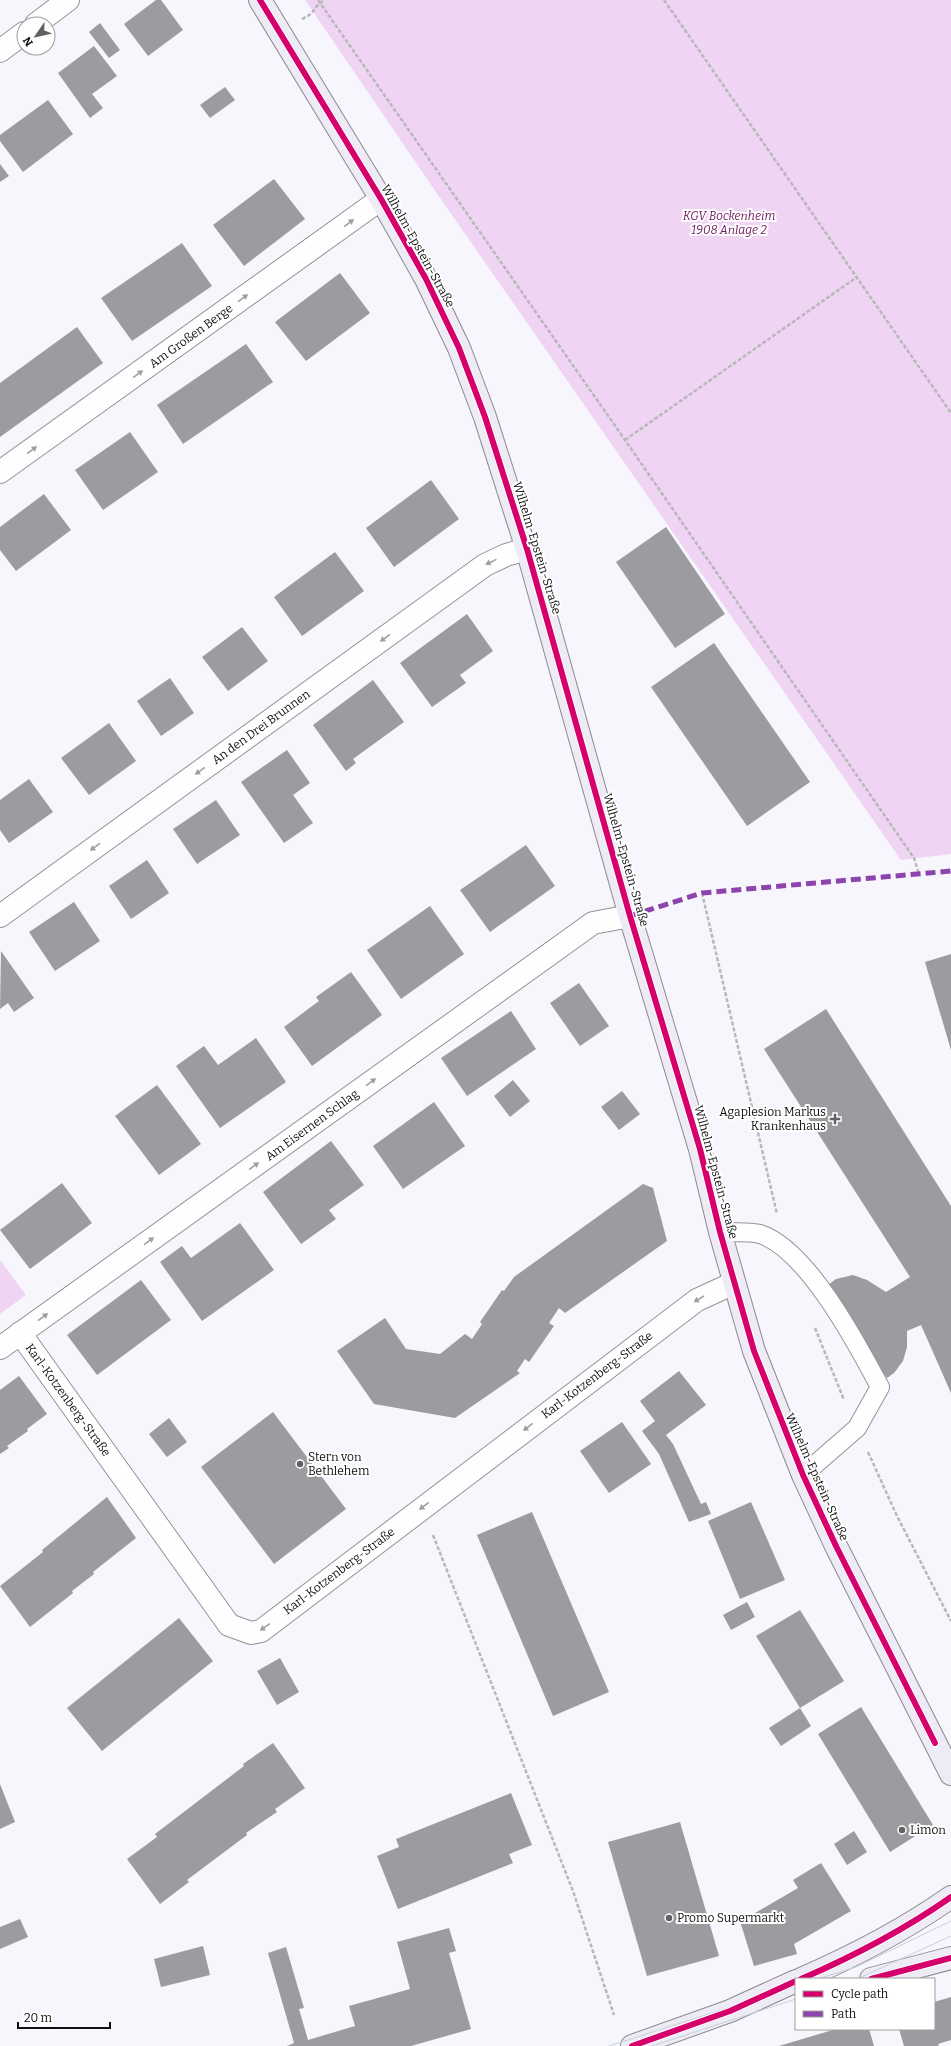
<svg xmlns="http://www.w3.org/2000/svg" width="951" height="2046" font-family="Bitter,serif">
<style>
.green{fill:#efd4f4}
.building{fill:#9b9ba0}
.lines{fill:none;stroke-linecap:round;stroke-linejoin:round}
.service-casing{stroke:#949496;stroke-width:20}
.minor-casing{stroke:#949496;stroke-width:24}
.secondary-casing{stroke:#8b8a8d;stroke-width:24}
.path{stroke:#b8b8b9;stroke-width:2.5;stroke-dasharray:4 2;stroke-linecap:butt}
.service{stroke:#fefeff;stroke-width:18}
.minor{stroke:#fefeff;stroke-width:22}
.secondary{stroke:#eeebf6;stroke-width:22}
.tram{stroke:#c4d1da;stroke-width:1}
.quiet{stroke:#8e44ad;stroke-width:5;stroke-dasharray:10 5;stroke-linecap:butt}
.cycleway-casing{stroke:#fff;stroke-width:8}
.cycleway{stroke:#d6006c;stroke-width:6}
.oneway{fill:#9f9f9f}
.poi-dot{fill:#616063;stroke:#fff;stroke-width:1.5}
.labels{text-anchor:middle;dominant-baseline:central;stroke-width:4;stroke-linejoin:round;paint-order:stroke}
.park-label{font-size:12px;font-style:italic;fill:#70185c;stroke:#fff}
.street-label{font-size:12px;fill:#101010;stroke:#fff}
.poi-label{font-size:12px;fill:#101010;stroke:#fff;text-anchor:start}
</style>
<rect width="100%" height="100%" fill="#f7f6fc"/>
<g class="green">
<path d="M 305,0 L 951,0 L 951,854 L 901,860 L 438,195 Z"/>
<path d="M 0,1260 L 26,1295 L 0,1314 Z"/>
</g>
<g class="building">
<path d="M 156,0 L 161,0 L 183,30 L 148,56 L 124,24 Z"/>
<path d="M 100,23 L 120,50 L 109,58 L 89,32 Z"/>
<path d="M 94,46 L 117,76 L 92,94 L 103,108 L 90,118 L 58,73 Z"/>
<path d="M 225,87 L 235,100 L 210,118 L 200,105 Z"/>
<path d="M 48,100 L 73,134 L 23,172 L 0,141 L 0,135 Z"/>
<path d="M 0,164 L 9,176 L 0,182 Z"/>
<path d="M 274,179 L 305,219 L 244,266 L 213,225 Z"/>
<path d="M 182,243 L 212,286 L 132,341 L 101,298 Z"/>
<path d="M 340,273 L 370,313 L 306,361 L 275,322 Z"/>
<path d="M 77,327 L 103,363 L 0,437 L 0,383 Z"/>
<path d="M 246,344 L 273,382 L 183,444 L 157,405 Z"/>
<path d="M 130,432 L 158,472 L 103,510 L 75,470 Z"/>
<path d="M 431,480 L 459,519 L 394,567 L 366,528 Z"/>
<path d="M 44,494 L 71,530 L 16,571 L 0,550 L 0,527 Z"/>
<path d="M 666,527 L 725,614 L 675,648 L 616,562 Z"/>
<path d="M 335,552 L 364,591 L 302,636 L 274,597 Z"/>
<path d="M 467,614 L 493,651 L 460,675 L 466,683 L 432,707 L 400,663 Z"/>
<path d="M 242,627 L 268,661 L 228,691 L 202,657 Z"/>
<path d="M 714,643 L 810,782 L 747,826 L 651,687 Z"/>
<path d="M 170,678 L 194,713 L 161,736 L 137,701 Z"/>
<path d="M 373,680 L 404,722 L 353,759 L 356,763 L 346,771 L 313,725 Z"/>
<path d="M 109,723 L 136,761 L 89,795 L 61,758 Z"/>
<path d="M 287,750 L 310,783 L 293,795 L 313,823 L 284,843 L 241,782 Z"/>
<path d="M 29,779 L 53,812 L 9,843 L 0,830 L 0,800 Z"/>
<path d="M 216,800 L 240,835 L 197,864 L 173,829 Z"/>
<path d="M 526,845 L 555,886 L 490,932 L 460,890 Z"/>
<path d="M 147,860 L 169,893 L 131,919 L 109,886 Z"/>
<path d="M 74,902 L 100,941 L 55,971 L 29,932 Z"/>
<path d="M 430,906 L 464,954 L 401,999 L 367,950 Z"/>
<path d="M 1,951 L 34,998 L 14,1012 L 8,1003 L 0,1009 Z"/>
<path d="M 951,954 L 951,1050 L 925,962 Z"/>
<path d="M 351,972 L 382,1015 L 312,1066 L 284,1027 L 319,1001 L 316,997 Z"/>
<path d="M 579,983 L 609,1026 L 580,1046 L 550,1003 Z"/>
<path d="M 826,1009 L 951,1206 L 951,1393 L 921,1325 L 907,1331 L 907,1347 L 903,1361 L 894,1373 L 887,1378 L 824,1288 L 836,1279 L 853,1275 L 867,1280 L 886,1292 L 910,1277 L 764,1049 Z"/>
<path d="M 511,1011 L 536,1049 L 467,1096 L 441,1058 Z"/>
<path d="M 256,1038 L 286,1082 L 220,1128 L 176,1066 L 204,1046 L 218,1065 Z"/>
<path d="M 513,1080 L 530,1101 L 510,1117 L 494,1096 Z"/>
<path d="M 157,1085 L 201,1144 L 159,1175 L 115,1116 Z"/>
<path d="M 622,1091 L 640,1114 L 619,1130 L 601,1107 Z"/>
<path d="M 434,1102 L 465,1146 L 403,1189 L 373,1146 Z"/>
<path d="M 331,1141 L 364,1185 L 329,1210 L 336,1219 L 301,1244 L 263,1192 Z"/>
<path d="M 62,1183 L 92,1223 L 30,1269 L 0,1230 Z"/>
<path d="M 643,1184 L 653,1188 L 667,1241 L 565,1313 L 559,1308 L 549,1323 L 554,1326 L 529,1362 L 525,1359 L 517,1371 L 520,1373 L 455,1418 L 374,1404 L 337,1351 L 385,1318 L 406,1349 L 440,1354 L 465,1334 L 472,1339 L 482,1324 L 480,1322 L 502,1290 L 504,1291 L 514,1277 Z"/>
<path d="M 240,1223 L 274,1270 L 202,1321 L 160,1262 L 182,1246 L 191,1258 Z"/>
<path d="M 141,1280 L 171,1320 L 97,1375 L 67,1335 Z"/>
<path d="M 679,1371 L 706,1405 L 666,1435 L 673,1444 L 701,1504 L 706,1502 L 711,1514 L 689,1522 L 659,1454 L 642,1431 L 655,1421 L 640,1401 Z"/>
<path d="M 19,1376 L 47,1414 L 27,1429 L 28,1431 L 7,1446 L 9,1448 L 0,1454 L 0,1390 Z"/>
<path d="M 273,1412 L 346,1509 L 274,1564 L 201,1467 Z"/>
<path d="M 169,1418 L 187,1442 L 167,1457 L 149,1434 Z"/>
<path d="M 622,1422 L 651,1464 L 609,1493 L 580,1451 Z"/>
<path d="M 107,1497 L 136,1538 L 93,1572 L 94,1574 L 72,1591 L 73,1593 L 30,1627 L 0,1586 L 43,1552 L 42,1550 Z"/>
<path d="M 751,1502 L 785,1580 L 740,1599 L 708,1521 Z"/>
<path d="M 532,1512 L 609,1692 L 553,1716 L 477,1535 Z"/>
<path d="M 747,1602 L 755,1617 L 731,1630 L 723,1615 Z"/>
<path d="M 800,1610 L 844,1681 L 800,1708 L 756,1636 Z"/>
<path d="M 179,1618 L 213,1661 L 102,1751 L 67,1708 Z"/>
<path d="M 280,1658 L 299,1692 L 277,1705 L 257,1671 Z"/>
<path d="M 861,1707 L 933,1825 L 890,1852 L 818,1734 Z"/>
<path d="M 800,1708 L 811,1726 L 781,1746 L 769,1728 Z"/>
<path d="M 273,1743 L 305,1788 L 275,1809 L 277,1812 L 246,1833 L 247,1835 L 187,1880 L 189,1882 L 160,1904 L 127,1859 L 157,1837 L 155,1834 L 244,1766 L 243,1764 Z"/>
<path d="M 0,1784 L 15,1822 L 0,1829 Z"/>
<path d="M 511,1793 L 532,1845 L 509,1854 L 513,1863 L 398,1909 L 377,1856 L 399,1847 L 396,1839 Z"/>
<path d="M 680,1822 L 719,1956 L 647,1976 L 608,1842 Z"/>
<path d="M 854,1831 L 867,1852 L 847,1865 L 834,1844 Z"/>
<path d="M 821,1863 L 851,1911 L 794,1944 L 797,1954 L 754,1966 L 739,1918 L 755,1913 L 798,1888 L 793,1880 Z"/>
<path d="M 20,1919 L 28,1937 L 0,1949 L 0,1927 Z"/>
<path d="M 449,1928 L 456,1951 L 449,1953 L 471,2029 L 411,2046 L 287,2046 L 294,2043 L 268,1953 L 286,1947 L 304,2008 L 299,2009 L 308,2040 L 355,2026 L 349,2006 L 410,1989 L 397,1942 Z"/>
<path d="M 203,1946 L 210,1975 L 161,1987 L 154,1959 Z"/>
<path d="M 951,1997 L 951,2040 L 938,2044 L 939,2046 L 904,2046 L 899,2029 L 934,2029 L 934,2002 Z"/>
<path d="M 836,2029 L 869,2029 L 874,2046 L 779,2046 Z"/>
</g>
<g class="lines">
<defs>
<path id="service" d="M 720,1232 C 732,1233 748,1231 760,1234 C 807,1249 857,1344 880,1387 L 857,1428 L 803,1475"/>
<g id="minor">
<path d="M 36,24 L 68,0"/>
<path d="M 0,51 L 24,33"/>
<path d="M 0,472 L 381,199"/>
<path d="M 0,916 L 485,565 L 506,555 L 527,549"/>
<path d="M 20,1333 L 229,1625 L 251,1633 L 261,1631 L 697,1300 L 734,1283"/>
<path d="M 0,1348 L 593,923 L 630,916"/>
</g>
<g id="secondary">
<path d="M 260,0 L 381,199 L 426,279 L 459,348 L 485,417 L 527,549 L 630,916 L 700,1149 L 720,1232 L 754,1351 L 803,1475 L 836,1546 L 951,1774"/>
<path d="M 801,1979 C 854,1956 904,1930 951,1897"/>
<path d="M 871,1979 L 951,1958"/>
<path d="M 632,2046 L 730,2011 L 796,1981"/>
</g>
</defs>
<use href="#service" class="service-casing"/>
<use href="#minor" class="minor-casing"/>
<use href="#secondary" class="secondary-casing"/>
<g class="path">
<path d="M 318,0 L 625,440 L 914,858 L 919,874"/>
<path d="M 664,0 L 951,413"/>
<path d="M 302,19 C 317,12 313,7 324,0"/>
<path d="M 625,440 L 857,277"/>
<path d="M 702,893 L 777,1214"/>
<path d="M 815,1328 L 844,1400"/>
<path d="M 868,1452 L 897,1516 L 951,1621"/>
<path d="M 433,1535 L 573,1891 L 614,2015"/>
</g>
<use href="#service" class="service"/>
<use href="#minor" class="minor"/>
<use href="#secondary" class="secondary"/>
<g class="tram">
<path d="M 818,1979 L 856,1967 L 951,1921"/>
<path d="M 857,1979 L 951,1936"/>
<path d="M 609,2046 L 796,1986"/>
<path d="M 652,2046 L 796,1999"/>
</g>
<path class="quiet" d="M 630,916 L 702,893 L 951,871"/>
<defs>
<g id="cycleway">
<path d="M 260,0 L 381,199 L 426,279 L 459,348 L 485,417 L 527,549 L 630,916 L 700,1149 L 720,1232 L 754,1351 L 803,1475 L 836,1546 L 935,1743"/>
<path d="M 801,1979 C 854,1956 904,1930 951,1897"/>
<path d="M 871,1979 L 951,1958"/>
<path d="M 632,2046 L 730,2011 L 796,1981"/>
</g>
</defs>
<use href="#cycleway" class="cycleway-casing"/>
<use href="#cycleway" class="cycleway"/>
</g>
<defs><path id="oneway-solid" d="M-6-.8H1V-3.2L6.5 0L1 3.2V.8H-6Z"/></defs>
<g class="oneway">
<use href="#oneway-solid" transform="translate(349 223) rotate(-37)"/>
<use href="#oneway-solid" transform="translate(243 298) rotate(-36)"/>
<use href="#oneway-solid" transform="translate(138 374) rotate(-36)"/>
<use href="#oneway-solid" transform="translate(32 450) rotate(-36)"/>
<use href="#oneway-solid" transform="translate(491 562) rotate(154)"/>
<use href="#oneway-solid" transform="translate(385 638) rotate(144)"/>
<use href="#oneway-solid" transform="translate(200 771) rotate(144)"/>
<use href="#oneway-solid" transform="translate(95 847) rotate(144)"/>
<use href="#oneway-solid" transform="translate(371 1082) rotate(-36)"/>
<use href="#oneway-solid" transform="translate(254 1166) rotate(-36)"/>
<use href="#oneway-solid" transform="translate(149 1241) rotate(-36)"/>
<use href="#oneway-solid" transform="translate(699 1299) rotate(149)"/>
<use href="#oneway-solid" transform="translate(43 1317) rotate(-36)"/>
<use href="#oneway-solid" transform="translate(528 1427) rotate(143)"/>
<use href="#oneway-solid" transform="translate(424 1506) rotate(143)"/>
<use href="#oneway-solid" transform="translate(265 1627) rotate(145)"/>
</g>
<g class="poi-dot">
<path d="M833 1113h4v4h4v4h-4v4h-4v-4h-4v-4h4z"/>
<circle cx="300" cy="1464" r="4"/>
<circle cx="902" cy="1830" r="4"/>
<circle cx="669" cy="1918" r="4"/>
</g>
<g class="labels">
<g class="park-label">
<text x="729" y="216">KGV Bockenheim<tspan x="729" dy="14">1908 Anlage 2</tspan></text>
</g>
<g class="street-label">
<text transform="translate(418 246) rotate(61)">Wilhelm-Epstein-Straße</text>
<text transform="translate(191 336) rotate(-36)">Am Großen Berge</text>
<text transform="translate(537 548) rotate(73)">Wilhelm-Epstein-Straße</text>
<text transform="translate(261 727) rotate(-36)">An den Drei Brunnen</text>
<text transform="translate(626 860) rotate(74)">Wilhelm-Epstein-Straße</text>
<text transform="translate(312 1125) rotate(-36)">Am Eisernen Schlag</text>
<text transform="translate(716 1172) rotate(75)">Wilhelm-Epstein-Straße</text>
<text transform="translate(597 1375) rotate(-37)">Karl-Kotzenberg-Straße</text>
<text transform="translate(68 1400) rotate(54)">Karl-Kotzenberg-Straße</text>
<text transform="translate(817 1477) rotate(66)">Wilhelm-Epstein-Straße</text>
<text transform="translate(339 1571) rotate(-37)">Karl-Kotzenberg-Straße</text>
</g>
<g class="poi-label">
<text x="826" y="1112" text-anchor="end">Agaplesion Markus<tspan x="826" dy="14">Krankenhaus</tspan></text>
<text x="308" y="1457">Stern von<tspan x="308" dy="14">Bethlehem</tspan></text>
<text x="910" y="1830">Limon</text>
<text x="677" y="1918">Promo Supermarkt</text>
</g>
</g>
<rect x="795" y="1978" width="140" height="52" fill="#ffffff" stroke="#9f9f9f"/>
<rect x="803" y="1991" width="20" height="6" fill="#d6006c" stroke="#9f9f9f"/>
<text x="831" y="1998" font-size="12" fill="#101010">Cycle path</text>
<rect x="803" y="2011" width="20" height="6" fill="#8e44ad" stroke="#9f9f9f"/>
<text x="831" y="2018" font-size="12" fill="#101010">Path</text>
<g transform="translate(36 36) rotate(236)"><circle r="19" fill="#ffffff" stroke="#9f9f9f"/>
<path d="M0-3L7 15L0 10L-7 15Z" fill="#616063"/>
<text y="-6" font-size="11" font-weight="bold" text-anchor="middle" fill="#101010">N</text>
</g>
<path d="M18 2022v6h92v-6" fill="none" stroke="#101010" stroke-width="2"/>
<text x="24" y="2022" font-size="12" fill="#101010" stroke="#ffffff" stroke-width="3" paint-order="stroke">20 m</text>
</svg>
